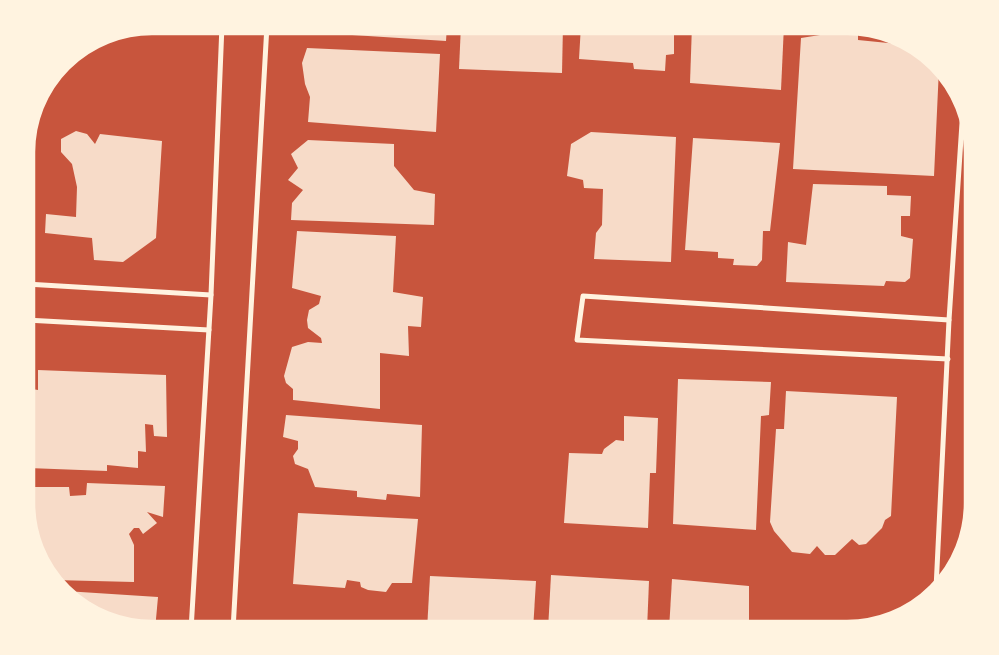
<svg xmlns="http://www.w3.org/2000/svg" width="999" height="655" font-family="Roboto,sans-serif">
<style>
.building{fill:#f7dbc8}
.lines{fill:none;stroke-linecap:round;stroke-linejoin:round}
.minor{stroke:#fff3e0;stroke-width:5}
.rim{fill:none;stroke:#fff3e0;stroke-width:2.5}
</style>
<rect width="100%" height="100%" fill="#c8553d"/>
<g class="building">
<path d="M 321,25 L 447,25 L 446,41 L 321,33 Z"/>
<path d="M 461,25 L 563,25 L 562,73 L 459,69 Z"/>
<path d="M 581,25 L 674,25 L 674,54 L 666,55 L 665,71 L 634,69 L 633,63 L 579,59 Z"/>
<path d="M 692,25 L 784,25 L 781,90 L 690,83 Z"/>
<path d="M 827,25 L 858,28 L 858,40 L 918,46 L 939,68 L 934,176 L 793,169 L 801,38 L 820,35 Z"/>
<path d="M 307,48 L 440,54 L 436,132 L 308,122 L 310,97 L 305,84 L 302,63 Z"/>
<path d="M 76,131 L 87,134 L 95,144 L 100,134 L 162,141 L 156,238 L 123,262 L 94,260 L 92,238 L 45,233 L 46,214 L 76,217 L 77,187 L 72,164 L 61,152 L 61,139 Z"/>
<path d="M 591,132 L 676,137 L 671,262 L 594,259 L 596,233 L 602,225 L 603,189 L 584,188 L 583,180 L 567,176 L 571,144 Z"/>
<path d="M 693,138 L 780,143 L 770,231 L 763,231 L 762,260 L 757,266 L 733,265 L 734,259 L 718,258 L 718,252 L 685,250 Z"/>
<path d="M 308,140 L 394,144 L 394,166 L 414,190 L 435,194 L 434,225 L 291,220 L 292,203 L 303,190 L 288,180 L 298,168 L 291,154 Z"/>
<path d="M 813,184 L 887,186 L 887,195 L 911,196 L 910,216 L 901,216 L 901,236 L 913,239 L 910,278 L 905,282 L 886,281 L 884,286 L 786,282 L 788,242 L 806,245 Z"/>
<path d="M 297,231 L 396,236 L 393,292 L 423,297 L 421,327 L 408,326 L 409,356 L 380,353 L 380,409 L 293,400 L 293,389 L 286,383 L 284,376 L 292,347 L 308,342 L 322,343 L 321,338 L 308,328 L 307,320 L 309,310 L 319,304 L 321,296 L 292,288 Z"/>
<path d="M 38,370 L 166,375 L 167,437 L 154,436 L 153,425 L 145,424 L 146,452 L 138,451 L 138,468 L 107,465 L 107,471 L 28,468 L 32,389 L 38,390 Z"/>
<path d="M 678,379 L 771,382 L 769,415 L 761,416 L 756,530 L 673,524 Z"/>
<path d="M 786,391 L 897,397 L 891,516 L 885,520 L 882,528 L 866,544 L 859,545 L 852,539 L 835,555 L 825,555 L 817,546 L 810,554 L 792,552 L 774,531 L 770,522 L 776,429 L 784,429 Z"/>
<path d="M 286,415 L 422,425 L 420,497 L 387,494 L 386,500 L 357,497 L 357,491 L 315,487 L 308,469 L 295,464 L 293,456 L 298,449 L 298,441 L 283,437 Z"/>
<path d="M 624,416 L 658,418 L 656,473 L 650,473 L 648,528 L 564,523 L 569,453 L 602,454 L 604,449 L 616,440 L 624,441 Z"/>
<path d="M 87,483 L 165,486 L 163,517 L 147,512 L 157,523 L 143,534 L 139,528 L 134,528 L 129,534 L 134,545 L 134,582 L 54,580 L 42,567 L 29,529 L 31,487 L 69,487 L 70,496 L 86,495 Z"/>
<path d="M 298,513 L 418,519 L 412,583 L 392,583 L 386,592 L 368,590 L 361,587 L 360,582 L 347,580 L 345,588 L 293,584 Z"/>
<path d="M 551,575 L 649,581 L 647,630 L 548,630 Z"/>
<path d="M 430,576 L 536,581 L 533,630 L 427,630 Z"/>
<path d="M 672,579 L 749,586 L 749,630 L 669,630 Z"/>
<path d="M 65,591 L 158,597 L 155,630 L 81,609 Z"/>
<path d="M 771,623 L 860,628 L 860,629 L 771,630 Z"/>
</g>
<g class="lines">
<g class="minor">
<path d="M 26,284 L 211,295"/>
<path d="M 26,320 L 209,330"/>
<path d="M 948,359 L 577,340 L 583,296 L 949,320"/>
<path d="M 936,589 L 949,320 L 963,108"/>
<path d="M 191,630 L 211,295 L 222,25"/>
<path d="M 233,630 L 267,25"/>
</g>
</g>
<path d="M0 0H999V655H0ZM152 34H847A118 118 0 0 1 965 152V503A118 118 0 0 1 847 621H152A118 118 0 0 1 34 503V152A118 118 0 0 1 152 34Z" fill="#fff3e0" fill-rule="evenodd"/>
<path class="rim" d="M152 34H847A118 118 0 0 1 965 152V503A118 118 0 0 1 847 621H152A118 118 0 0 1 34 503V152A118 118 0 0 1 152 34Z"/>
</svg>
